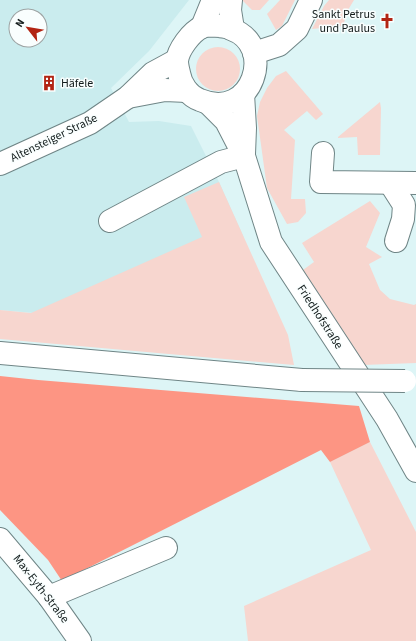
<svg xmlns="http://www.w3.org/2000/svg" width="416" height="641" font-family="'Source Sans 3',sans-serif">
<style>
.built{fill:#caecee;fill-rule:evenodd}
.green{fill:#f7d6cf}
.forest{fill:#fd9583}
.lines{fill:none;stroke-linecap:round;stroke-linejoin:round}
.minor-casing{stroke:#6f8586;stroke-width:24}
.major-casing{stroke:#6f8586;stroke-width:24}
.minor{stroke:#fff;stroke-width:22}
.major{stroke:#fff;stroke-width:22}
.major-bridge-casing{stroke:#6f8586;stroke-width:24;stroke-linecap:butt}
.major-bridge{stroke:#fff;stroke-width:22}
.labels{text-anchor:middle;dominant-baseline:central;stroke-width:3;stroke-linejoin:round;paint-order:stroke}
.poi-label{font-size:12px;fill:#121b1b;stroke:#f9fefe;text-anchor:end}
.street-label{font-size:12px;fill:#121b1b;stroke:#f9fefe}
</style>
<rect width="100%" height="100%" fill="#ddf5f6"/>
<path class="built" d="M 0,0 L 189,0 L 149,51 L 111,88 L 129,122 L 159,121 L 191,126 L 219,182 L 244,238 L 34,313 L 0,310 ZM 16,16 L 40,16 L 40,40 L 16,40 Z"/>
<g class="green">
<path d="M 242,0 L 269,0 L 260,10 L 252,10 Z"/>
<path d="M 280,0 L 295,0 L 282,26 L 276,30 L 267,14 Z"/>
<path d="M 329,0 L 354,0 L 348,10 L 343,26 L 312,29 L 324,6 Z"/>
<circle cx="218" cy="69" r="22"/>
<path d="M 286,71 L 323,114 L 316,120 L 307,111 L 284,130 L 295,140 L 291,199 L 305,199 L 306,213 L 298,222 L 287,224 L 267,188 L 257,116 L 260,102 L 267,88 L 276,76 Z"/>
<path d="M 380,102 L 381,108 L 380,155 L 358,155 L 357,137 L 338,138 L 338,137 Z"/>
<path d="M 219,182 L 288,335 L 294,365 L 0,339 L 0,310 L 31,313 L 202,237 L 184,197 Z"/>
<path d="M 370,201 L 380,213 L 366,247 L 382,257 L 369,264 L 380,290 L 390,299 L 414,305 L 416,304 L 416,363 L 363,365 L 303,270 L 314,262 L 302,243 Z"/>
<path d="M 370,442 L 416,532 L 416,641 L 248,641 L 244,606 L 371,550 L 330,462 Z"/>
</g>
<path class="forest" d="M 0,376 L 38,380 L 359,406 L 370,442 L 330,462 L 321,450 L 62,581 L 48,560 L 0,510 Z"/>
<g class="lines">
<defs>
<g id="minor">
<path d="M 231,0 L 230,10 L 233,29"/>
<path d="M 220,26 C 224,27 228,27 231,29 C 277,45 253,122 200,100 C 189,96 181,85 179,73 C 178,69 177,65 177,61 C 178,50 191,32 202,27 C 206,25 214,26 220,26 Z"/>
<path d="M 202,27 L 213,0"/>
<path d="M 254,53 L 279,45 L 297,29 L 311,0"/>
<path d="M 243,94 L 245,128 L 244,154"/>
<path d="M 128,97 L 165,90 L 187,91"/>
<path d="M 208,103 L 226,121 L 244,156 L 271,242 L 387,419 L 416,471"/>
<path d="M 323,153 L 321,182 L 416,183"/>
<path d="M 0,164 L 90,123 L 128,97 L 153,73 L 177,60"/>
<path d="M 390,183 L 404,205 L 403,219 L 396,241"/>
<path d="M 110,221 L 221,162 L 244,156"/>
<path d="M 0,539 L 49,597 L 80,641"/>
<path d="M 49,597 L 166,548"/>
</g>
<path id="major" d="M 0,353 L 302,380"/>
</defs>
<use href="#minor" class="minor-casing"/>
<use href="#major" class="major-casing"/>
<use href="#minor" class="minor"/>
<use href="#major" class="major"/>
<defs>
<path id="major-bridge" d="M 302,380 L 405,381"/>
</defs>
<use href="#major-bridge" class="major-bridge-casing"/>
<use href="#major-bridge" class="major-bridge"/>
</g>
<defs>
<symbol id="church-bare" viewBox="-9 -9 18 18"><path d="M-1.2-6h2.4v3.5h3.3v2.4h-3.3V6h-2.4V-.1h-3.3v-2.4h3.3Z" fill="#b22413" stroke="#f9fefe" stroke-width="2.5" paint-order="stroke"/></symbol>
<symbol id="building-bare" viewBox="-9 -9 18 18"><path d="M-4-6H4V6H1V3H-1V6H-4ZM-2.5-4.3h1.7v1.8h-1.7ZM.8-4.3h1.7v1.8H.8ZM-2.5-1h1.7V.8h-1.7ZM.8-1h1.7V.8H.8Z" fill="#b22413" stroke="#f9fefe" stroke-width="2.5" paint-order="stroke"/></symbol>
</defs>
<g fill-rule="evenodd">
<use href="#church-bare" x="376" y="10" width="22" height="22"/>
<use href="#building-bare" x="38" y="72" width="22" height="22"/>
</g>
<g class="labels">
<g class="poi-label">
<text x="375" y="14">Sankt Petrus<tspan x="375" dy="14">und Paulus</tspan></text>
<text x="61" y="83" text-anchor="start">Häfele</text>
</g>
<g class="street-label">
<text transform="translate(54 138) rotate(-26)">Altensteiger Straße</text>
<text transform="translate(320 317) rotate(57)">Friedhofstraße</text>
<text transform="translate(41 589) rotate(52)">Max-Eyth-Straße</text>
</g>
</g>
<g transform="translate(28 28) rotate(301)"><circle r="19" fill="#f9fefe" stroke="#9da3a3"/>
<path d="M0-3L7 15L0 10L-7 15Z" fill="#b22413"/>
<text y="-6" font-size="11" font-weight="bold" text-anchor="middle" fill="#121b1b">N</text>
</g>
</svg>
